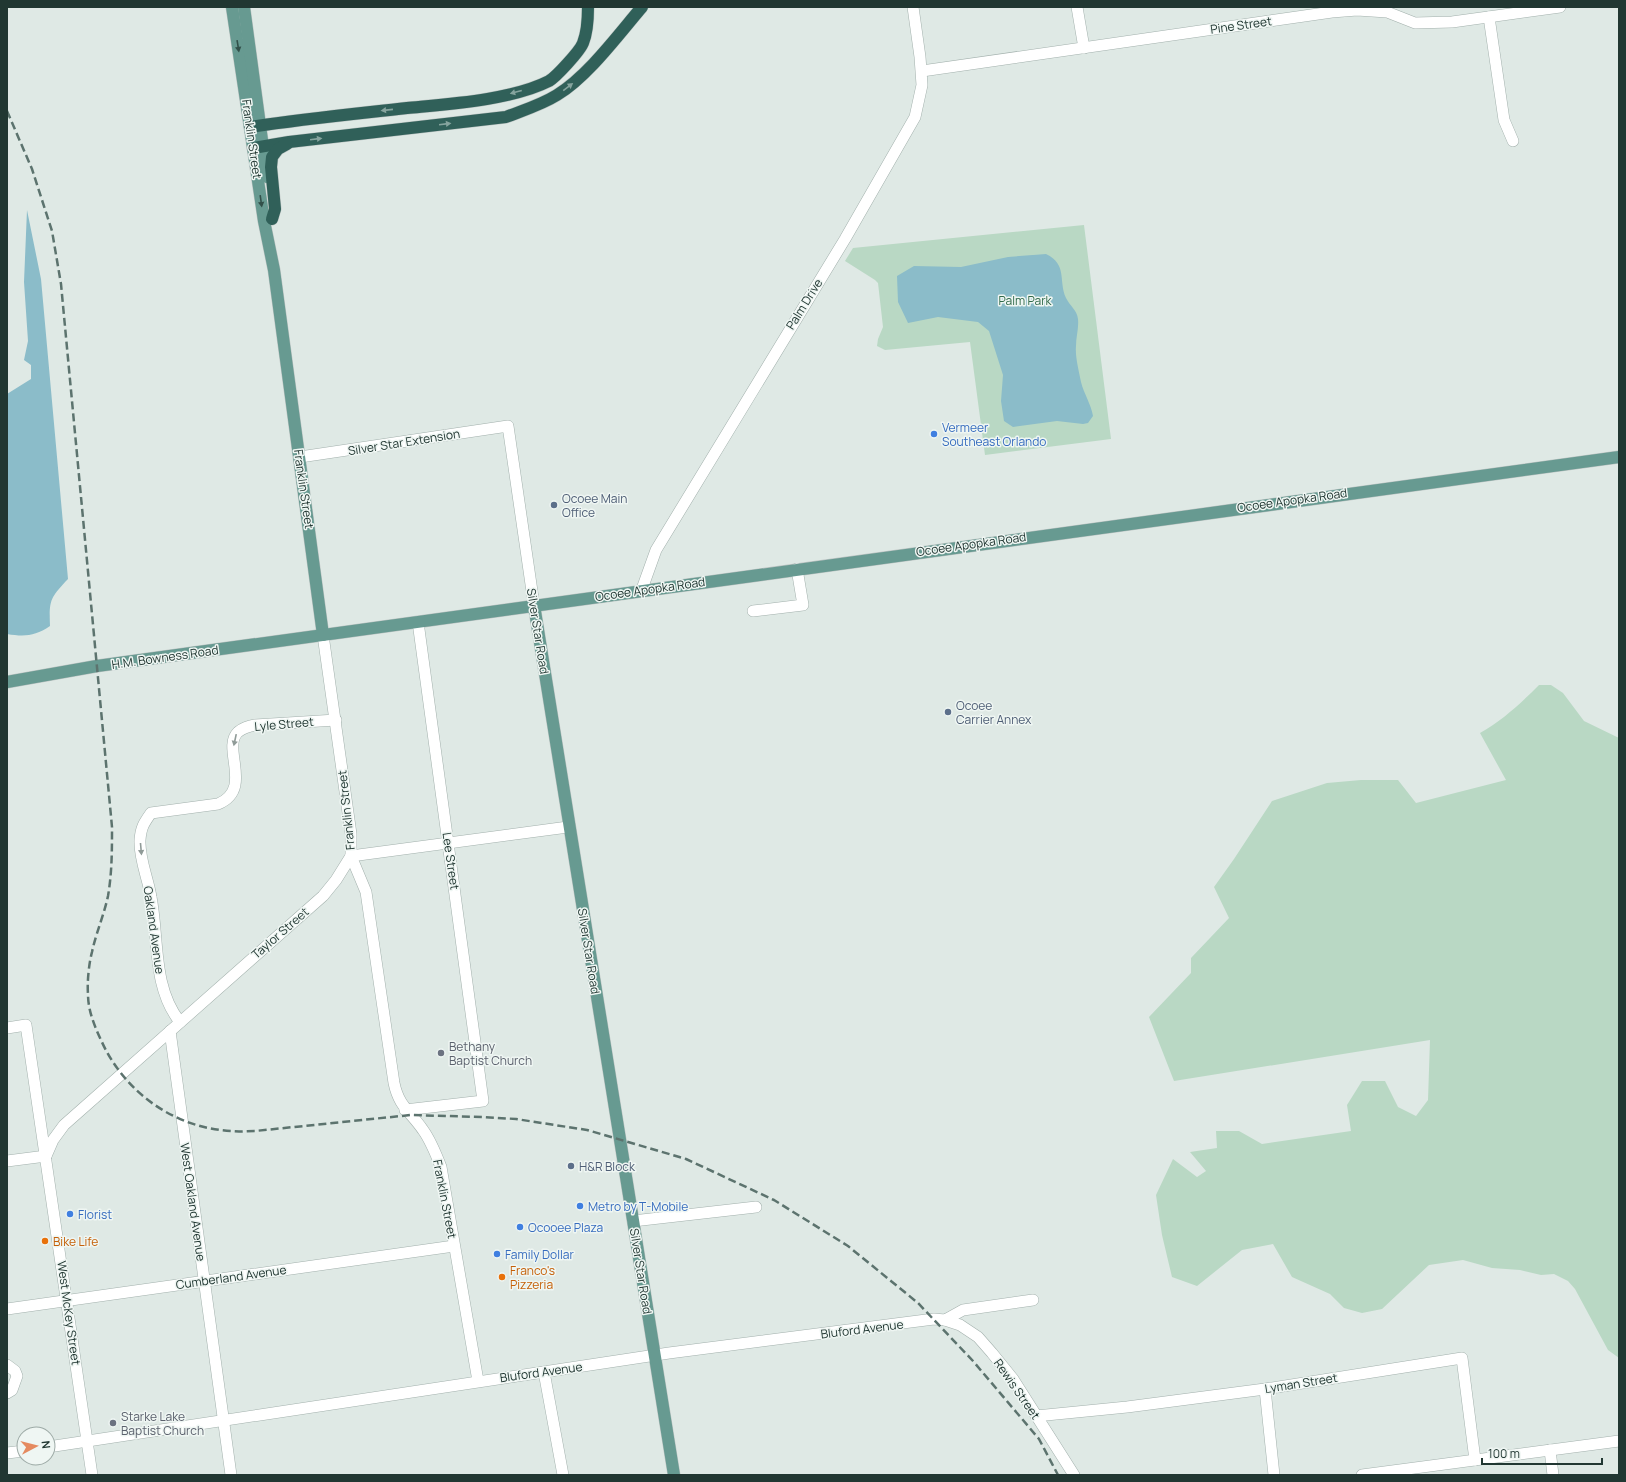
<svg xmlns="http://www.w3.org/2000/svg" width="1626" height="1482" font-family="Manrope,sans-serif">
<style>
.green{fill:#b9d8c4}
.water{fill:#8bbcc9}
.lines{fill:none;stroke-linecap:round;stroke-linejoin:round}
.minor-casing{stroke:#a2b0ac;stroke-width:12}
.major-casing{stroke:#bcc3c2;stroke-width:13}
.highway-casing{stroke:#bcc3c2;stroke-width:13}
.minor{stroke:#fff;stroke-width:11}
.major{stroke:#679a91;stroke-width:12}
.highway{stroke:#306059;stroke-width:12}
.rail{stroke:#5c736e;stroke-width:2.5;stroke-dasharray:8 4;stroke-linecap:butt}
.oneway{fill:#32504a}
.oneway2{fill:#86a49e}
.oneway3{fill:#909b98}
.shop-dot{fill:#3f7fe0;stroke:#eff6f3;stroke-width:1.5}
.service-dot{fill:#5c6f8a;stroke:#eff6f3;stroke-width:1.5}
.worship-dot{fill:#6b7280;stroke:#eff6f3;stroke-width:1.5}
.food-dot{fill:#e8710a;stroke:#eff6f3;stroke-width:1.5}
.labels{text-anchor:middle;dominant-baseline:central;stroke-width:3;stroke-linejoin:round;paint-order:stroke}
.street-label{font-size:12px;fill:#213732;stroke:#eff6f3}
.park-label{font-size:12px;fill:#306a4a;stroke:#eff6f3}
.shop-label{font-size:12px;fill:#366cbe;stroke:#eff6f3;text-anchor:start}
.service-label{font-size:12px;fill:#4e5e75;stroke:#eff6f3;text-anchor:start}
.worship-label{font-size:12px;fill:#5b616d;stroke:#eff6f3;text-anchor:start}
.food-label{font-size:12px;fill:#c56008;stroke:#eff6f3;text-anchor:start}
</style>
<rect width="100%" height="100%" fill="#dfe9e5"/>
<g class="green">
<path d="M 1084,225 L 1111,439 L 985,455 L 970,342 L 885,350 L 877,346 L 878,339 L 883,327 L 878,283 L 875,280 L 845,261 L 853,248 Z"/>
<path d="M 1539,685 L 1551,685 L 1563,693 L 1584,721 L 1619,738 L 1619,1358 L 1608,1350 L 1575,1289 L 1568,1281 L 1554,1274 L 1541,1275 L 1520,1270 L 1492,1268 L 1463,1260 L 1429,1265 L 1382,1309 L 1362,1313 L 1344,1308 L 1330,1294 L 1292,1277 L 1273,1244 L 1242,1250 L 1197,1286 L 1172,1277 L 1162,1235 L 1156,1195 L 1173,1159 L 1197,1177 L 1206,1171 L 1190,1152 L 1217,1148 L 1216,1131 L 1239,1131 L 1262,1144 L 1351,1131 L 1347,1105 L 1362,1081 L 1385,1081 L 1398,1107 L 1416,1116 L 1428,1100 L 1430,1040 L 1174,1081 L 1149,1017 L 1191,973 L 1191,958 L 1229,918 L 1214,887 L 1234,859 L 1272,801 L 1327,783 L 1361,780 L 1398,780 L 1416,803 L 1506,780 L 1480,733 C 1503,720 1521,703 1539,685 Z"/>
</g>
<g class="water">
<path d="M 27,210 L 41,279 L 68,579 C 50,598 49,600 50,626 C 35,636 25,637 7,634 L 7,394 L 31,379 L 31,365 L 24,360 L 28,341 L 24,282 Z"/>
<path d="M 1046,254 C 1068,265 1058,280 1066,298 C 1070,306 1077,310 1078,319 C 1079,328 1076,337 1076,346 C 1075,357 1079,371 1081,382 C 1084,394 1091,404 1093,416 L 1088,423 L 1083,424 L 1057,421 L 1013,427 L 1004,421 L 1001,401 L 1003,375 L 989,331 L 978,322 L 938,317 L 908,323 L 898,302 L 897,276 L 914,266 L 961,267 L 1008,257 Z"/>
</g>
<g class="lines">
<defs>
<g id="minor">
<path d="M 1077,7 L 1084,48"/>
<path d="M 1489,17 L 1504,120 L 1513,141"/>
<path d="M 922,71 L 1332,12 L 1357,10 L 1387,12 L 1415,23 L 1452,22 L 1560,7"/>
<path d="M 300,457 L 508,426 L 534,605"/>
<path d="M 642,589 L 656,550 L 845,239 L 915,117 L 922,85 L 920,57 L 913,7"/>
<path d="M 753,611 L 803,605 L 797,569"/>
<path d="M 323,635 L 351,834 L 351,856 L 366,892 L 394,1083 C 399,1107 410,1111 423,1130 C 431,1141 436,1154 441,1167 L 478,1381"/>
<path d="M 180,1022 C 152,987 159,938 151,897 C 148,878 139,859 140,840 C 141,827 144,823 151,813 L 218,804 C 254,789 221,748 238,732 C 243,728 249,726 255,725 L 336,720"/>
<path d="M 7,1028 L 26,1025 L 92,1475"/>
<path d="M 170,1031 L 231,1475"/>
<path d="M 405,1110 L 483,1101 L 418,622"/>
<path d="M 46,1156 L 53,1140 L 64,1125 L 323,896 L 336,880 L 351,856 L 568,827"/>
<path d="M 7,1161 L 46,1156"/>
<path d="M 633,1221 L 756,1207"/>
<path d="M 7,1309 L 454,1246"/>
<path d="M 945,1320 L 960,1325 L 978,1337 L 992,1353 L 1013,1379 L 1074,1475"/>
<path d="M 7,1365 L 15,1371 L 17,1376 L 12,1390 L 7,1393"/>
<path d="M 544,1372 L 563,1475"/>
<path d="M 1265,1389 L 1274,1475"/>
<path d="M 1036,1416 L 1127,1407 L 1265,1389 L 1462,1358 L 1475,1460"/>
<path d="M 48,1447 L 669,1353 L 934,1319 L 945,1320 L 963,1310 L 1033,1300"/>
<path d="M 1550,1450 L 1553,1475"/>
<path d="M 7,1453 L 24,1451"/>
<path d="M 1362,1475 L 1619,1441"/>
</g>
<g id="major">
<path d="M 232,7 L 264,221 L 274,270 L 323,635"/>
<path d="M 244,7 L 267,177"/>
<path d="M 534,605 L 674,1475"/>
<path d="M 7,682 L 97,666 C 604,596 1111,523 1619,457"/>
</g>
<g id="highway">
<path d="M 250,127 C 302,119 354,114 407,108 C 448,104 512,100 549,81 C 556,77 580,51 583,43 C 587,33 588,18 588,7"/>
<path d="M 253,148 L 289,142 L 506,117 C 524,110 541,105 557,95 C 588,76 618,35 642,7"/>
<path d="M 272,219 L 275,209 L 271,167 L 272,157 L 278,149 L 287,144"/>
</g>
</defs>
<use href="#minor" class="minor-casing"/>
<use href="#major" class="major-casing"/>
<use href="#highway" class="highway-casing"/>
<use href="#minor" class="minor"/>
<use href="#major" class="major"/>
<use href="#highway" class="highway"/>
<path class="rail" d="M 7,111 L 32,169 L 52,231 L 61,284 L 112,827 C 112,850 112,873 108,896 C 104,915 96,933 92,952 C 89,963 87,982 88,994 C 88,1010 94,1025 101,1040 C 124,1092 174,1128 231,1131 C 239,1132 247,1131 255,1131 L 411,1115 L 483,1117 L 516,1119 L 587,1130 L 686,1159 L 774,1200 L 848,1246 L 918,1303 L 973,1361 L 1039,1439 L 1058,1475"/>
</g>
<defs><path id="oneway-solid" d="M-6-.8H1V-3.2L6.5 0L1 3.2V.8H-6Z"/></defs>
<g class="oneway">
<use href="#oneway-solid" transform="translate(238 46) rotate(81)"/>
<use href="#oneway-solid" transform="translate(261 201) rotate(82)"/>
</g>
<g class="oneway2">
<use href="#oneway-solid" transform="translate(568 87) rotate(-37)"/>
<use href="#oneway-solid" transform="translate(516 92) rotate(165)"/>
<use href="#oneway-solid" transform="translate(387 110) rotate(174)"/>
<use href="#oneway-solid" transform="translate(445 124) rotate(-7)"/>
<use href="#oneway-solid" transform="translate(316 139) rotate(-7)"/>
</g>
<g class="oneway3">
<use href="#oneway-solid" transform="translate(235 740) rotate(102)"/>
<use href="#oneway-solid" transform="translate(141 849) rotate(85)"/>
</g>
<g class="shop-dot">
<circle cx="934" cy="434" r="4"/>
<circle cx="580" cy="1206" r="4"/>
<circle cx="70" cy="1214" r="4"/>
<circle cx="520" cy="1227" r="4"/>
<circle cx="497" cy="1254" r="4"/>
</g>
<g class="service-dot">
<circle cx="554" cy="505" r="4"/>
<circle cx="948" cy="712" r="4"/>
<circle cx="571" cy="1166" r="4"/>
</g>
<g class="worship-dot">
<circle cx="441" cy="1053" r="4"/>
<circle cx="113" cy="1423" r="4"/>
</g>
<g class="food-dot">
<circle cx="45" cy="1241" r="4"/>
<circle cx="502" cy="1277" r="4"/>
</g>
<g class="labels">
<g class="street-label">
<text transform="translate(1241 25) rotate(-8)">Pine Street</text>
<text transform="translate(252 139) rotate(82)">Franklin Street</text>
<text transform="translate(804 304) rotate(-58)">Palm Drive</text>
<text transform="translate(404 442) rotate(-9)">Silver Star Extension</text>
<text transform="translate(304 489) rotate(82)">Franklin Street</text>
<text transform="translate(1292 500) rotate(-8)">Ocoee Apopka Road</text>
<text transform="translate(971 544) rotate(-8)">Ocoee Apopka Road</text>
<text transform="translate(650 589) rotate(-8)">Ocoee Apopka Road</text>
<text transform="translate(538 631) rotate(81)">Silver Star Road</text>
<text transform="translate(165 657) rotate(-8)">H.M. Bowness Road</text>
<text transform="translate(284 724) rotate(-5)">Lyle Street</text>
<text transform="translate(346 810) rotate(-96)">Franklin Street</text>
<text transform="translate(451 861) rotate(82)">Lee Street</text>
<text transform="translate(154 930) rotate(82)">Oakland Avenue</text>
<text transform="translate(280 933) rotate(-41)">Taylor Street</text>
<text transform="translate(589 951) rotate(81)">Silver Star Road</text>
<text transform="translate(445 1199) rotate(79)">Franklin Street</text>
<text transform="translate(193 1202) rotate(82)">West Oakland Avenue</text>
<text transform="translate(641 1271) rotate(81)">Silver Star Road</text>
<text transform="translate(231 1277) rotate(-8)">Cumberland Avenue</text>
<text transform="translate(69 1313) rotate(82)">West McKey Street</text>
<text transform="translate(862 1329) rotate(-7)">Bluford Avenue</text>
<text transform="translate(541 1372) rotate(-8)">Bluford Avenue</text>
<text transform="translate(1301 1383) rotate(-9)">Lyman Street</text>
<text transform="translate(1017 1389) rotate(55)">Rewis Street</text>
</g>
<g class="park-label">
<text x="1025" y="300">Palm Park</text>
</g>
<g class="shop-label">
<text x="942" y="427">Vermeer<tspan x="942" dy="14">Southeast Orlando</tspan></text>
<text x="588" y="1206">Metro by T-Mobile</text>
<text x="78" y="1214">Florist</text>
<text x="528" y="1227">Ocooee Plaza</text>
<text x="505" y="1254">Family Dollar</text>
</g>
<g class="service-label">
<text x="562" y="498">Ocoee Main<tspan x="562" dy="14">Office</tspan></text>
<text x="956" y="705">Ocoee<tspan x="956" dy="14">Carrier Annex</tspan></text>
<text x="579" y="1166">H&amp;R Block</text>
</g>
<g class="worship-label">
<text x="449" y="1046">Bethany<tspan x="449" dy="14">Baptist Church</tspan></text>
<text x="121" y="1416">Starke Lake<tspan x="121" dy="14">Baptist Church</tspan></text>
</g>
<g class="food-label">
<text x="53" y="1241">Bike Life</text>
<text x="510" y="1270">Franco's<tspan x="510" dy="14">Pizzeria</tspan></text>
</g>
</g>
<rect width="1626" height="1482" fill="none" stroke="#213732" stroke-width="16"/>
<g transform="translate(36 1446) rotate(83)"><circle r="19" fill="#eff6f3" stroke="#9daaa6"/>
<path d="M0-3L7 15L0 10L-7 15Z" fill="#e58a60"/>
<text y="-6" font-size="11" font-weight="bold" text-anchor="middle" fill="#213732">N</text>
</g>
<path d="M1482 1458v6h120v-6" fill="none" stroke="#213732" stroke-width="2"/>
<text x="1488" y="1458" font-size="12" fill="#213732" stroke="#eff6f3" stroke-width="3" paint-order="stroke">100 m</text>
</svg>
